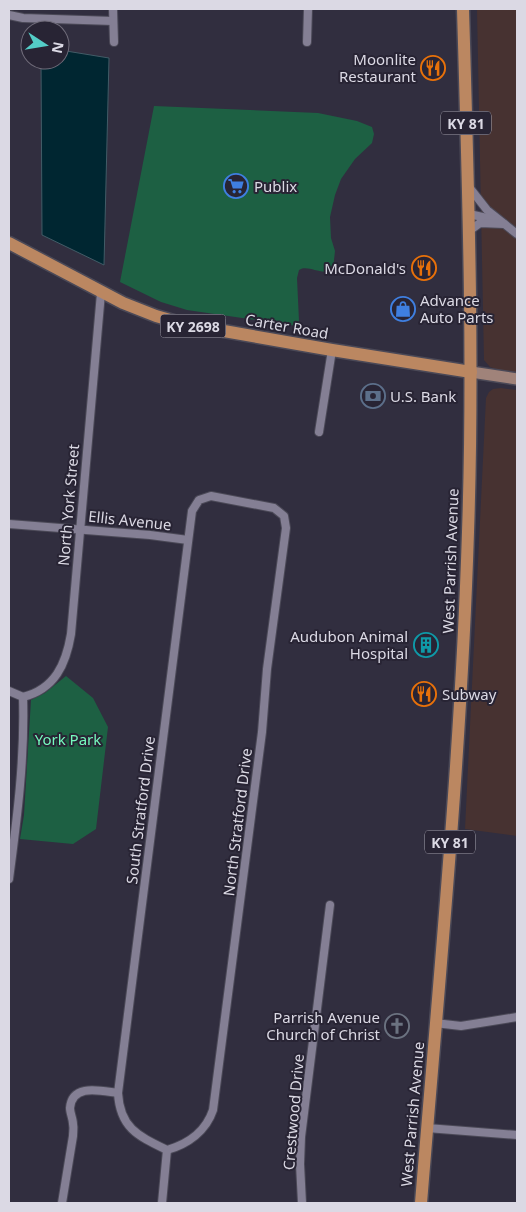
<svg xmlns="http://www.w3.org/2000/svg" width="526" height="1212" font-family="'Noto Sans',sans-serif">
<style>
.commercial{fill:#473231}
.green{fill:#1d6043}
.water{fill:#002631;stroke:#425c67}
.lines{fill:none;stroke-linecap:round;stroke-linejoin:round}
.street-casing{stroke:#4b4957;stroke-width:10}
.secondary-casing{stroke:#4b4957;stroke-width:14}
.primary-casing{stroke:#4b4957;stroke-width:15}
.street{stroke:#847f94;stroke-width:8}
.secondary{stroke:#a0837a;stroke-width:11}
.primary{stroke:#bb8761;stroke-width:12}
.labels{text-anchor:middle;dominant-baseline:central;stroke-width:4;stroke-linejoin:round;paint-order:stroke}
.shield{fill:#282434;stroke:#a5a3af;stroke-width:1}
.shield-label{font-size:14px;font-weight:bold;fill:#dbd9e4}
.poi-label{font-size:15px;fill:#dbd9e4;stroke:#282434;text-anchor:end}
.street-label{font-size:15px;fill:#dbd9e4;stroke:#282434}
.park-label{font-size:15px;fill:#76fabe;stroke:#282434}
</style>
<rect width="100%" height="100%" fill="#312e3f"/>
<g class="commercial">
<path d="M 477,9 L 517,9 L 517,373 L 496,369 L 490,367 L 484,360 Z"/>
<path d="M 501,388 L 517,390 L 517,836 L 465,829 L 486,398 L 489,392 L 493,389 Z"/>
</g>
<g class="green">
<path d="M 154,106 L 318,113 L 357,121 L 372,127 L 374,134 L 372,143 L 355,159 L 341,179 L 335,195 L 330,217 L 331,238 L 335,251 L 333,269 C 322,277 309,264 299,270 L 297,278 L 299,321 L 297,326 L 187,310 L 161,302 L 120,282 Z"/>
<path d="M 66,676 L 93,698 L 108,727 L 96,829 L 73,844 L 20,839 L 24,815 L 31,700 L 45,693 Z"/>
</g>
<path class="water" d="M 60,50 L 109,58 L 104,265 L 42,235 L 41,60 L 60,60 Z"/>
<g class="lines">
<defs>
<g id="street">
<path d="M 113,9 L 114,42"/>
<path d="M 9,15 L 23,18 L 113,21"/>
<path d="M 307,42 L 308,9"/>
<path d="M 469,187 L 487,210 L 517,234"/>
<path d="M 469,214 L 496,220"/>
<path d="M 469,231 L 480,223 L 504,224"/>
<path d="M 319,432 L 332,350"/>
<path d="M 211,496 L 274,508 L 284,516 L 286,528 L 267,669 L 262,732 L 213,1110 C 206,1131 188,1144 167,1150 C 138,1136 120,1128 118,1093 L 192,511 L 199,500 Z"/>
<path d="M 9,524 L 150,535 L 188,540"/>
<path d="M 9,691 L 23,697"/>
<path d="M 23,697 C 55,689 66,664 71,634 L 101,293"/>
<path d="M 9,879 C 17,819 25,758 23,697"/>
<path d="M 435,1023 L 461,1026 L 517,1017"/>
<path d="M 427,1128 L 517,1135"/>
<path d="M 62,1203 L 73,1136 C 73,1132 74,1128 73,1124 C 73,1119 70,1113 70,1108 C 72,1083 101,1091 118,1093"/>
<path d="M 162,1203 L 167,1150"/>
<path d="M 302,1203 L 300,1164 L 301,1137 L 330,905"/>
</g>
<path id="secondary" d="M 471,372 L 517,379"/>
<g id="primary">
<path d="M 9,243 L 123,303 L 156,316 L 184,324 L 332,350 L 471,372"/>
<path d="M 421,1203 C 439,980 461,756 468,532 C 474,357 468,183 463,9"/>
</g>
</defs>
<use href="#street" class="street-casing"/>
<use href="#secondary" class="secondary-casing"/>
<use href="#primary" class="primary-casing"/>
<use href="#street" class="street"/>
<use href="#secondary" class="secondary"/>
<use href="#primary" class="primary"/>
</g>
<defs>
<symbol id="restaurant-ring" viewBox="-11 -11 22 22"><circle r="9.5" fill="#282434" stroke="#e8710a" stroke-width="1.5"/><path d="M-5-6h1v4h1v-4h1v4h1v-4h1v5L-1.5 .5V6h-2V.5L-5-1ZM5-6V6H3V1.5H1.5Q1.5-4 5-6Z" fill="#e8710a"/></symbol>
<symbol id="supermarket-ring" viewBox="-11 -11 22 22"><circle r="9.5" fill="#282434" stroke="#3f7fe0" stroke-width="1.5"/><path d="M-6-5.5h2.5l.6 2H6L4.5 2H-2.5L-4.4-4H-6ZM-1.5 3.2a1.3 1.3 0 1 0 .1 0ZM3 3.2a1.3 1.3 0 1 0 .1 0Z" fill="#3f7fe0"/></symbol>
<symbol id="shop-ring" viewBox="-11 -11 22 22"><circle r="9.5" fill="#282434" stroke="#3f7fe0" stroke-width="1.5"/><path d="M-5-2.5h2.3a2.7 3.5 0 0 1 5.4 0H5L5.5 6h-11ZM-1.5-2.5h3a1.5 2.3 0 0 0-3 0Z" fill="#3f7fe0"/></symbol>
<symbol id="bank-ring" viewBox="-11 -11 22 22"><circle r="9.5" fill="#282434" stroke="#5c6f8a" stroke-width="1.5"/><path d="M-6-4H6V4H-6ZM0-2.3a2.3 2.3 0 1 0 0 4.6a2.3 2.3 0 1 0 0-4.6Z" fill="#5c6f8a"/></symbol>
<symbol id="building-ring" viewBox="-11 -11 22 22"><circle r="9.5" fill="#282434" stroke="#0f9aa8" stroke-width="1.5"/><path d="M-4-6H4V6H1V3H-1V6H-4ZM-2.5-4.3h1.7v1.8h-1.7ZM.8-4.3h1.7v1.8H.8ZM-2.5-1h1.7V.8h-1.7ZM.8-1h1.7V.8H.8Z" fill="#0f9aa8"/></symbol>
<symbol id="church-ring" viewBox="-11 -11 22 22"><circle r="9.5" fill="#282434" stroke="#6b7280" stroke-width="1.5"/><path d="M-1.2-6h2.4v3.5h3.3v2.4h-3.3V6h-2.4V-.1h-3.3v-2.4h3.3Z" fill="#6b7280"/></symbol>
</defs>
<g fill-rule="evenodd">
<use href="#restaurant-ring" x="419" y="54" width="28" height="28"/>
<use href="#supermarket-ring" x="222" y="172" width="28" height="28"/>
<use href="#restaurant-ring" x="410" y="254" width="28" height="28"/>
<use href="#shop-ring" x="389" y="295" width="28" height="28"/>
<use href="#bank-ring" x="359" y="382" width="28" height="28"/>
<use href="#building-ring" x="412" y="631" width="28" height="28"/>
<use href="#restaurant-ring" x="410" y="680" width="28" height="28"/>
<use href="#church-ring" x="383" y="1012" width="28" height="28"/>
</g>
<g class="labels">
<g class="shield">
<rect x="441" y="111.5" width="50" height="23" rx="4"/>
<rect x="160.5" y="314.5" width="65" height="23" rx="4"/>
<rect x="425" y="830.5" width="50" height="23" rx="4"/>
</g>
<g class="shield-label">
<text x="466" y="123">KY 81</text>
<text x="193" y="326">KY 2698</text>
<text x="450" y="842">KY 81</text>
</g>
<g class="poi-label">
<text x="416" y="59">Moonlite<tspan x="416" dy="17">Restaurant</tspan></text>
<text x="254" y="186" text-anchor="start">Publix</text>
<text x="406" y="268">McDonald's</text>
<text x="420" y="300" text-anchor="start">Advance<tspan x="420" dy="17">Auto Parts</tspan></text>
<text x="390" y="396" text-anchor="start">U.S. Bank</text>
<text x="408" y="636">Audubon Animal<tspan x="408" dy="17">Hospital</tspan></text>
<text x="442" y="694" text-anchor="start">Subway</text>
<text x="380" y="1017">Parrish Avenue<tspan x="380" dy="17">Church of Christ</tspan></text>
</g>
<g class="street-label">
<text transform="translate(287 326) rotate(10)">Carter Road</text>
<text transform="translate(68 505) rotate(-85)">North York Street</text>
<text transform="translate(130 520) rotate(6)">Ellis Avenue</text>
<text transform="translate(450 561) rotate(-88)">West Parrish Avenue</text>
<text transform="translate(140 810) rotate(-83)">South Stratford Drive</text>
<text transform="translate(237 822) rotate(-83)">North Stratford Drive</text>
<text transform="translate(293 1112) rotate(-85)">Crestwood Drive</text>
<text transform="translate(412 1114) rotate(-85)">West Parrish Avenue</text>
</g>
<g class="park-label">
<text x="68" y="739">York Park</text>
</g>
</g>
<rect width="526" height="1212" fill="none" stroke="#dbd9e4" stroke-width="20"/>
<g transform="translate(45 45) rotate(102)"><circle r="24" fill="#282434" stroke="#706c7a"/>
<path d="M0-4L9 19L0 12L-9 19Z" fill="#54cdc7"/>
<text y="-8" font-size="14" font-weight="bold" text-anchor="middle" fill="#dbd9e4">N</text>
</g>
</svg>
